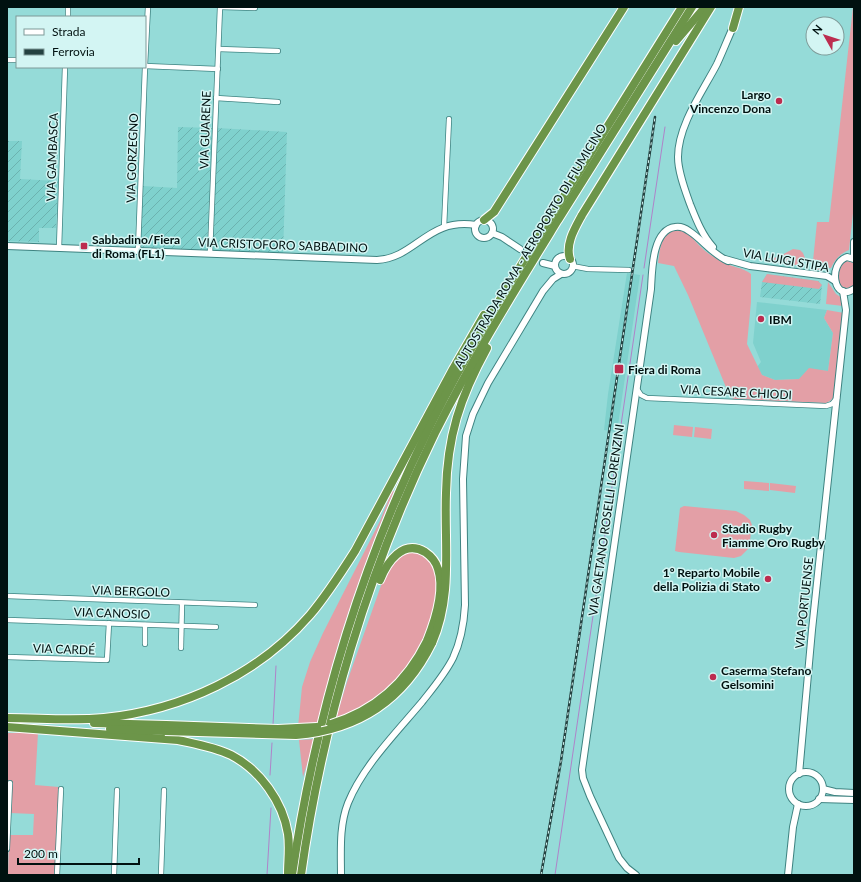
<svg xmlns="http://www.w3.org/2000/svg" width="861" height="882" font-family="Lato,sans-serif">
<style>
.built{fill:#7fd1cd}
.industrial{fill:url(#industrial-furrows)}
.grass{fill:#e39fa6}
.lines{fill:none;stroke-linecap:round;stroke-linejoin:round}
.stream{stroke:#af83c9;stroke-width:1}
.street-casing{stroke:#3e8381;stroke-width:6}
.secondary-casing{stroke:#3e8381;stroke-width:8}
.highway-casing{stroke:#fff;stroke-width:10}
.street{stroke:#fff;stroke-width:4.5}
.secondary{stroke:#fff;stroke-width:6}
.highway{stroke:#6c9549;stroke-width:8}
.rail-casing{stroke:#244140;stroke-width:2.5}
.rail{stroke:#d3f5f3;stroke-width:1;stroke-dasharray:3;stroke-linecap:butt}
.highway-bridge-casing{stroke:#fff;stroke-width:10;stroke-linecap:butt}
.highway-bridge{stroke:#6c9549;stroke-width:8}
.poi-dot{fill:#bc2c4f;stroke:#d3f5f3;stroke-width:1.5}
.labels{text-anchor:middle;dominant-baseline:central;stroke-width:3;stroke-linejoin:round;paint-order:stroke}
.poi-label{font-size:12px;font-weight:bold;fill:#001110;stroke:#d3f5f3;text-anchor:start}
.street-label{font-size:12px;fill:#001110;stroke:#d3f5f3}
</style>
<defs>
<pattern id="industrial-furrows" width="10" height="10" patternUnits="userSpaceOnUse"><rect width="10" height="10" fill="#7fd1cd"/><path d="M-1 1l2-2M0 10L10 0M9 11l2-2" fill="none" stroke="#6cb2af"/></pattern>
</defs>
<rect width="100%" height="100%" fill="#95dbd8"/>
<g class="built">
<path d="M 627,273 L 640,275 L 617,432 L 604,430 L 608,394 Z"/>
<path d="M 757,302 L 827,310 L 824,318 L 833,333 L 828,371 L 814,370 L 799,379 L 775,380 L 762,375 L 757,367 L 761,362 L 753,343 Z"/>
</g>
<g class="industrial">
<path d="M 178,127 L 212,128 L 207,250 L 139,247 L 143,186 L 177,188 Z"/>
<path d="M 217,128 L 287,132 L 283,254 L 212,251 Z"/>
<path d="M 7,141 L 22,141 L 20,179 L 58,181 L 56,228 L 39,228 L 39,242 L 7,241 Z"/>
<path d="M 767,274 L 818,281 L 822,285 L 820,304 L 760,297 L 762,282 Z"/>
</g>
<g class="grass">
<path d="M 853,7 L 854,7 L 854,204 L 849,250 C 840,254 835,259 831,268 L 816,270 L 813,261 L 817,222 L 829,222 Z"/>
<path d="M 675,230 C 690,231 692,239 702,248 C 707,253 714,257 720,261 C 728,266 745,268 751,274 L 751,302 L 747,344 L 762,375 L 775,380 L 799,379 L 809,368 L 828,371 L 833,333 L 824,318 L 827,310 L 844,313 L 834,397 L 830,401 L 826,403 L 734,399 L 730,397 L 688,295 L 674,266 L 658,263 C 660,250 660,235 675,230 Z"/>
<path d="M 793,249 L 800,250 L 803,253 L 805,258 L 800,265 L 793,265 L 766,261 L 767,259 L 778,257 Z"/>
<path d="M 847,261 L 854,263 L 854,285 L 848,289 L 841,286 C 837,278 838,264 847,261 Z"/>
<path d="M 767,274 L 818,281 L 822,285 L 819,289 L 762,282 Z"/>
<path d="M 828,282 L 836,294 L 842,298 L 843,306 L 826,304 Z"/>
<path d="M 674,425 L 693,427 L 692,437 L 673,435 Z"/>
<path d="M 695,427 L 712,429 L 711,439 L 694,437 Z"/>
<path d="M 744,481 L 769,483 L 769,491 L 744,489 Z"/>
<path d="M 770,483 L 796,486 L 795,493 L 770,490 Z"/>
<path d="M 392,491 L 394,491 C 373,541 354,593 338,645 C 330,671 324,698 317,724 L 298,727 L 302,687 L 310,662 L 323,633 L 380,521 Z"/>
<path d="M 684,506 L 736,511 L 744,515 L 750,520 L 752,525 L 749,548 L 741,556 L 734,558 L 679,552 L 675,551 L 680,508 Z"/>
<path d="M 411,551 L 418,552 L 430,559 L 437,576 L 437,595 L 428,632 L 406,672 L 374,701 L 335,721 L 347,682 L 384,577 L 395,560 L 404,553 Z"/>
<path d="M 7,733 L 38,733 L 35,785 L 59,787 L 56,875 L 8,875 L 9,835 L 33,835 L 34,814 L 10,813 L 11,785 L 7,785 Z"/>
<path d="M 315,739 L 303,777 L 299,740 Z"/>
</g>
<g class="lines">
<g class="stream">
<path d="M 644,268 L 665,127"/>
<path d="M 273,725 L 276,666"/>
<path d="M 270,775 L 272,743"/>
<path d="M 267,875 L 271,808"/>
<path d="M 555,875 L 643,275"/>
</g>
<defs>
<g id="street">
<path d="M 220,7 L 255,8"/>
<path d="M 68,17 L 68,7"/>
<path d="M 219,49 L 278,51"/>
<path d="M 7,60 L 17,60"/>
<path d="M 145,65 L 148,7"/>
<path d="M 145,66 L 218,69"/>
<path d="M 216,98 L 278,102"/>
<path d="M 444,227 L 449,119"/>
<path d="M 59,248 L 65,67"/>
<path d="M 138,250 L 145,67"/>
<path d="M 210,253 L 220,7"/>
<path d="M 572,266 L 588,269 L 629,270"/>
<path d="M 637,389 L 641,395 L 647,398 L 826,406 L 832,404 L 837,398"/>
<path d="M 7,596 L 255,605"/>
<path d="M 7,620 L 216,627"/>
<path d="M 145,644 L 145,625"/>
<path d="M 181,648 L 182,603"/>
<path d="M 7,657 L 107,660 L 109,623"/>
<path d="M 7,849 L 10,783"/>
<path d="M 57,875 L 61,789"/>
<path d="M 114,875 L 117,790"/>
<path d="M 161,875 L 164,790"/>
</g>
<g id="secondary">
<circle cx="484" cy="229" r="9"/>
<path d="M 492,233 L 502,237 L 520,249"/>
<path d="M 854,242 L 854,257"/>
<path d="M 7,246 L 377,260 C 416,258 428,217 476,225"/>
<path d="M 713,247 C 702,235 696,219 690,204 C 685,190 678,172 678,157 C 678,125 703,91 717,64 C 723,51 728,38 734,25"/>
<circle cx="564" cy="265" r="9"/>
<path d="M 725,259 L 750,266 L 827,276 L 835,281"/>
<path d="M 854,259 L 847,257 C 827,264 834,303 854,289"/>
<path d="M 543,263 L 555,266"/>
<circle cx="806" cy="789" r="17"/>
<path d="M 799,774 L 812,630 L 846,310 L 843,291"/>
<path d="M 823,789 L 835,792 L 854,793"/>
<path d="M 819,799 L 854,800"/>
<path d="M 341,875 C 341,851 339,826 348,803 C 363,766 396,733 422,702 C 433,688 445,674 453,658 C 461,641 464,623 465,605 L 463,479 L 466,436 L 473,414 L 488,383 L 543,291 L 553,279 L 561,274"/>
<path d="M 636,875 L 627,868 L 619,858 L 590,796 L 583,778 L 582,770 L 651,289 C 652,271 652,230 675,227 C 680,226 685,228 689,231 C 703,240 712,254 728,261"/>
<path d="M 788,875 L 793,827 L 798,804"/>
</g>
<g id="highway">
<path d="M 733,28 L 739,7"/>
<path d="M 676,41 L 705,7"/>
<path d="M 484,220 L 494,212 L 624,7"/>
<path d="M 570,259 C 565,244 575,228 582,215 L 711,7"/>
<path d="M 380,580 C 387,562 403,539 425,552 C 431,556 436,562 438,569 C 445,590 435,621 427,641"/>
<path d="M 432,643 C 453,596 444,544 446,493 C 447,437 460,397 487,348"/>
<path d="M 7,718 C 39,718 72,721 104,718 C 182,710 258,675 310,615 C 327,595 341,573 355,551 L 453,369 L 484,315"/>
<path d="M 94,723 L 166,725"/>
<path d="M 7,727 L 178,740 C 196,744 214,747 231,755 C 260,770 283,802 288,834 C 290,847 288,861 288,874"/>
<path d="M 110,729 L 165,731"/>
<path d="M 292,875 C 315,720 360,565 431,424 C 467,351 511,281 554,212 C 597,143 640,75 682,7"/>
<path d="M 301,875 C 322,724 368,570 435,433 C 472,359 515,290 558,220 C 603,149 648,78 692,7"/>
</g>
</defs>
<use href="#street" class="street-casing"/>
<use href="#secondary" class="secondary-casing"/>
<use href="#highway" class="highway-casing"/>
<use href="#street" class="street"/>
<use href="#secondary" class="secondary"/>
<use href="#highway" class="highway"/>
<defs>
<path id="rail" d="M 541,875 L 561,761 L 655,117"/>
</defs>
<use href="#rail" class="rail-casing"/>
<use href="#rail" class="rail"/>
<defs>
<g id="highway-bridge">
<path d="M 331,724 C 374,711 407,682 427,641"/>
<path d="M 166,725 L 278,729 L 317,727"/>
<path d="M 165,731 L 296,735 C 358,730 404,700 432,643"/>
</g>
</defs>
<use href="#highway-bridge" class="highway-bridge-casing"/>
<use href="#highway-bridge" class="highway-bridge"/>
</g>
<g class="poi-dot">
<circle cx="779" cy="101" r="4"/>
<rect x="80" y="242" width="8" height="8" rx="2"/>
<circle cx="761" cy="319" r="4"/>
<rect x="614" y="364" width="10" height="10" rx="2"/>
<circle cx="714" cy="535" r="4"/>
<circle cx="768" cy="579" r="4"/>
<circle cx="713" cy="677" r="4"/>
</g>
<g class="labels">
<g class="poi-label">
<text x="771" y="94" text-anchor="end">Largo<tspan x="771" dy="14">Vincenzo Dona</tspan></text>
<text x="92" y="239">Sabbadino/Fiera<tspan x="92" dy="14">di Roma (FL1)</tspan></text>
<text x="769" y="319">IBM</text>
<text x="628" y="369">Fiera di Roma</text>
<text x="722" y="528">Stadio Rugby<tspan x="722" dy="14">Fiamme Oro Rugby</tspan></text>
<text x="760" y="572" text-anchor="end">1º Reparto Mobile<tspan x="760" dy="14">della Polizia di Stato</tspan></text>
<text x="721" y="670">Caserma Stefano<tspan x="721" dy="14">Gelsomini</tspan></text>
</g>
<g class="street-label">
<text transform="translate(205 130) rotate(-88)">VIA GUARENE</text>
<text transform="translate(52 157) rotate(-88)">VIA GAMBASCA</text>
<text transform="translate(132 158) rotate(-88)">VIA GORZEGNO</text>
<text transform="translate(283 245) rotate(2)">VIA CRISTOFORO SABBADINO</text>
<text transform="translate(530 246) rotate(-59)">AUTOSTRADA ROMA - AEROPORTO DI FIUMICINO</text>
<text transform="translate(786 260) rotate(10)">VIA LUIGI STIPA</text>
<text transform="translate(736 392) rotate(3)">VIA CESARE CHIODI</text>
<text transform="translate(606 520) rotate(-82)">VIA GAETANO ROSELLI LORENZINI</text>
<text transform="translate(131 591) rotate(2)">VIA BERGOLO</text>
<text transform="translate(804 603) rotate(-84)">VIA PORTUENSE</text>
<text transform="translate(112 613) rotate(2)">VIA CANOSIO</text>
<text transform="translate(64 649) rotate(2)">VIA CARDÉ</text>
</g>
</g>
<rect width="861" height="882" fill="none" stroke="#001110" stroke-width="16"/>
<rect x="16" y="16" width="130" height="52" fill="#d3f5f3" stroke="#7f9a98"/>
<rect x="24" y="29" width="20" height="6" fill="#ffffff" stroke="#7f9a98"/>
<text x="52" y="36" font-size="12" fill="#001110">Strada</text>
<rect x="24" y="49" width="20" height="6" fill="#244140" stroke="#7f9a98"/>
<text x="52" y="56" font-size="12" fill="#001110">Ferrovia</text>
<g transform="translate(825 36) rotate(309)"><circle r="19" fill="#d3f5f3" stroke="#7f9a98"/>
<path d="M0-3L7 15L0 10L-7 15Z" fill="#bc2c4f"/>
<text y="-6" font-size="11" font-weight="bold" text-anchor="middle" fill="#001110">N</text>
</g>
<path d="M18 858v6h121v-6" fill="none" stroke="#001110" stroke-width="2"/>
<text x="24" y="858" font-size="12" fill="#001110" stroke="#d3f5f3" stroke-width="3" paint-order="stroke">200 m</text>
</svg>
